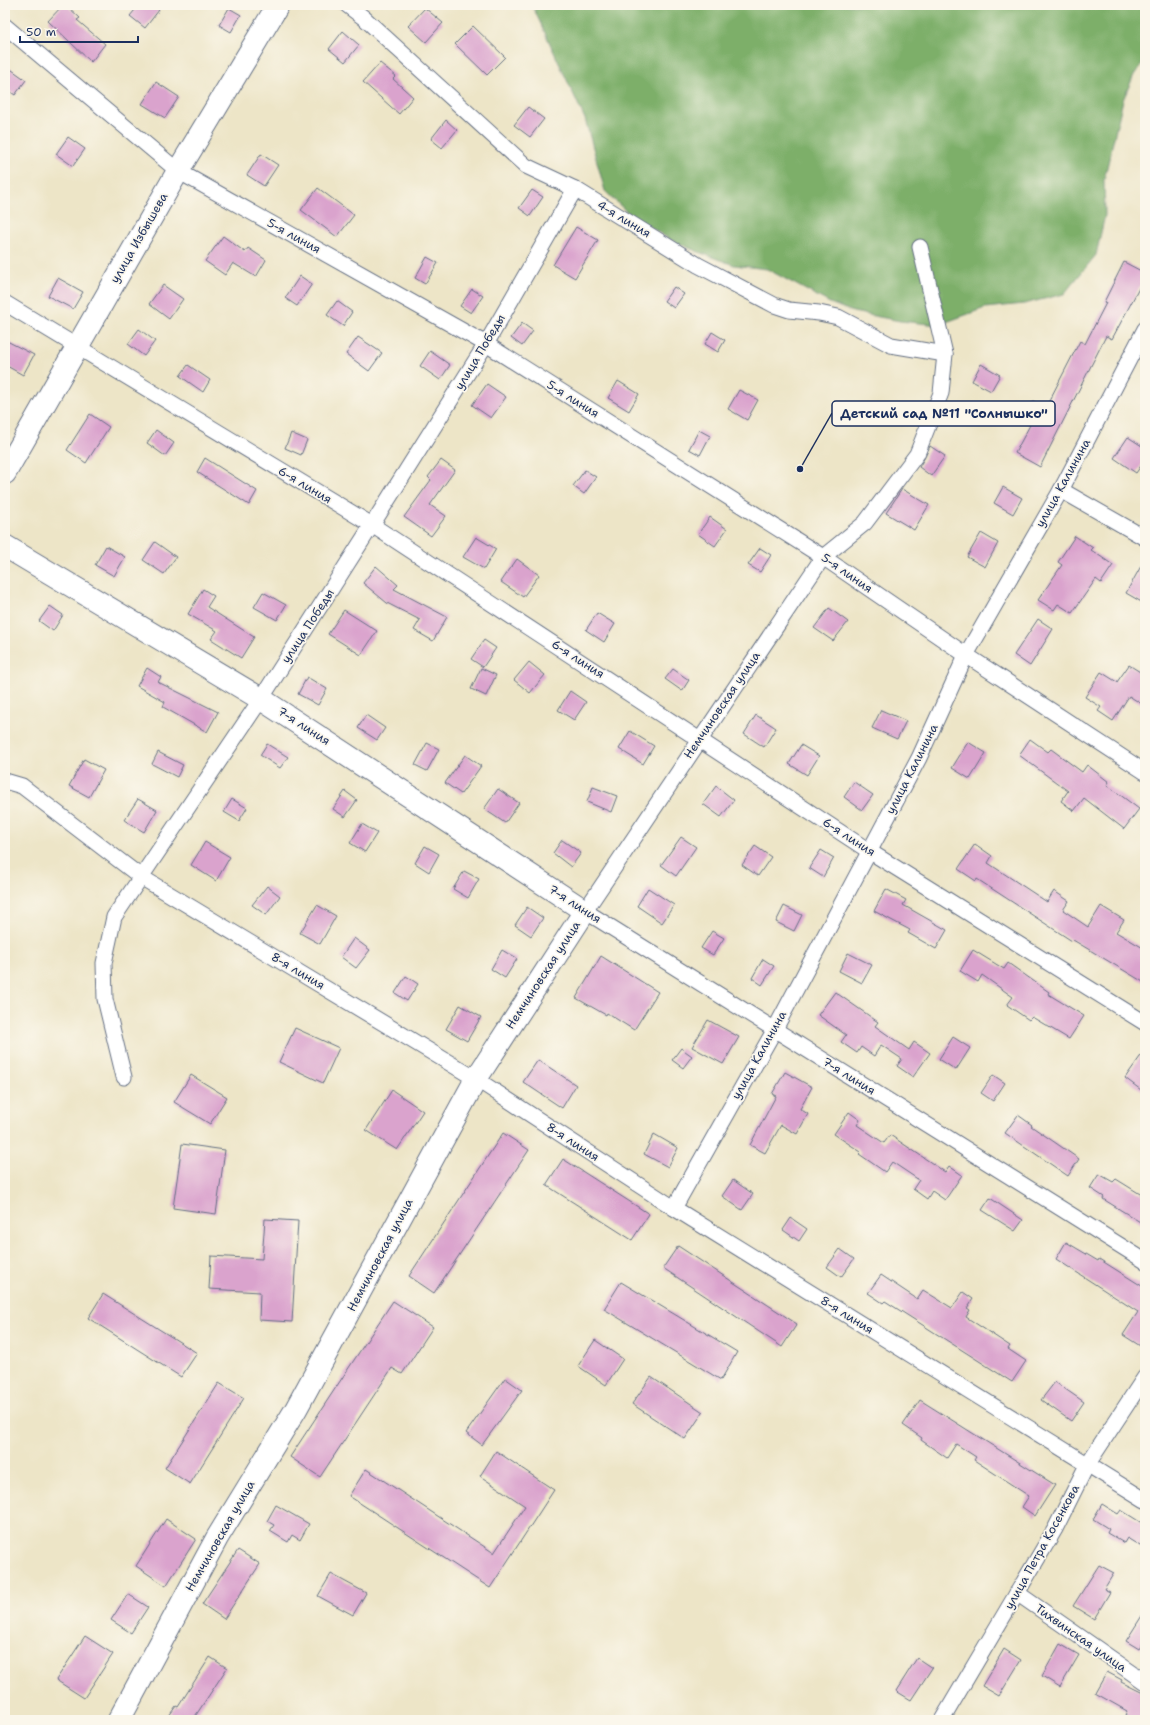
<svg xmlns="http://www.w3.org/2000/svg" width="1150" height="1725" font-family="'Shantell Sans',sans-serif">
<style>
.forest{fill:#7daf69;stroke:#4c6f64}
.building{fill:#daa3cd}
.lines{fill:none;stroke-linecap:round;stroke-linejoin:round}
.minor-casing{stroke:#646f83;stroke-width:17}
.secondary-casing{stroke:#646f83;stroke-width:24}
.minor{stroke:#fff;stroke-width:15}
.secondary{stroke:#fff;stroke-width:22}
.labels{text-anchor:middle;dominant-baseline:central;stroke-width:3.5;stroke-linejoin:round;paint-order:stroke}
.street-label{font-size:12px;fill:#1b2f5e;stroke:#fbf7ec}
.leader{fill:none;stroke:#1b2f5e;stroke-width:1.5}
.callout-dot{fill:#1b2f5e;stroke:#fbf7ec;stroke-width:1.5}
.callout{fill:#fbf7ec;stroke:#1b2f5e;stroke-width:1.5}
.callout-label{font-size:13px;text-anchor:middle;font-weight:bold;fill:#1b2f5e}
</style>
<rect width="100%" height="100%" fill="#fbf7ec"/>
<filter id="ink" filterUnits="userSpaceOnUse"><feTurbulence type="fractalNoise" baseFrequency=".025" numOctaves="2"/><feDisplacementMap in="SourceGraphic" scale="8" xChannelSelector="R" yChannelSelector="G"/><feConvolveMatrix kernelMatrix="1 2 1 2 8 2 1 2 1" color-interpolation-filters="sRGB"/></filter>
<filter id="wash" filterUnits="userSpaceOnUse"><feTurbulence type="fractalNoise" baseFrequency=".012" numOctaves="4" result="noise"/><feDisplacementMap in="SourceGraphic" scale="16" xChannelSelector="R" yChannelSelector="G"/><feGaussianBlur stdDeviation="0.9" result="paint"/><feColorMatrix in="noise" values="0 0 0 0 0 0 0 0 0 0 0 0 0 0 0 0 0 1.4 0 .05"/><feComposite in="paint" operator="in"/></filter>
<g filter="url(#wash)">
<rect width="100%" height="100%" fill="#ede5c7"/>
<path class="forest" d="M 532,5 L 1145,5 L 1145,60 L 1134,75 L 1123,100 L 1104,180 L 1105,215 L 1096,255 L 1064,294 L 1024,304 L 985,308 L 938,325 L 900,321 L 853,312 L 830,303 L 767,269 L 734,265 L 701,253 L 671,240 L 630,215 L 605,191 L 585,119 Z"/>
<g id="blocks">
<g class="building">
<path d="M 63,5 L 66,5 L 80,18 L 77,20 L 105,44 L 91,62 L 48,21 Z"/>
<path d="M 139,5 L 152,5 L 159,10 L 145,28 L 130,16 Z"/>
<path d="M 229,8 L 241,15 L 231,32 L 219,25 Z"/>
<path d="M 425,8 L 443,23 L 426,42 L 408,26 Z"/>
<path d="M 473,26 L 505,57 L 487,75 L 455,44 Z"/>
<path d="M 343,31 L 359,45 L 345,62 L 329,49 Z"/>
<path d="M 380,63 L 396,76 L 393,79 L 413,97 L 399,114 L 363,82 Z"/>
<path d="M 5,65 L 26,80 L 15,95 L 5,88 Z"/>
<path d="M 156,82 L 179,97 L 165,118 L 142,104 Z"/>
<path d="M 528,107 L 544,119 L 530,137 L 514,125 Z"/>
<path d="M 446,120 L 457,130 L 442,148 L 431,139 Z"/>
<path d="M 68,137 L 85,149 L 73,166 L 56,154 Z"/>
<path d="M 261,154 L 278,165 L 264,186 L 247,175 Z"/>
<path d="M 318,188 L 354,215 L 337,237 L 301,210 Z"/>
<path d="M 532,190 L 543,197 L 530,216 L 519,208 Z"/>
<path d="M 576,227 L 598,240 L 575,278 L 553,265 Z"/>
<path d="M 223,236 L 245,252 L 248,248 L 266,260 L 256,277 L 233,263 L 225,275 L 205,261 Z"/>
<path d="M 427,257 L 438,263 L 425,284 L 415,278 Z"/>
<path d="M 1124,262 L 1145,273 L 1145,277 L 1112,339 L 1106,336 L 1040,467 L 1015,453 L 1030,425 L 1022,421 L 1033,401 L 1046,407 L 1080,341 L 1085,344 L 1106,303 L 1104,302 Z"/>
<path d="M 300,276 L 312,284 L 297,306 L 285,298 Z"/>
<path d="M 58,278 L 83,292 L 73,309 L 48,296 Z"/>
<path d="M 163,285 L 183,299 L 169,319 L 149,304 Z"/>
<path d="M 674,287 L 684,294 L 674,308 L 664,301 Z"/>
<path d="M 472,289 L 483,296 L 471,313 L 460,306 Z"/>
<path d="M 337,301 L 352,312 L 343,326 L 327,315 Z"/>
<path d="M 522,323 L 533,331 L 522,346 L 511,338 Z"/>
<path d="M 139,329 L 155,341 L 144,356 L 128,344 Z"/>
<path d="M 712,332 L 725,340 L 718,352 L 705,344 Z"/>
<path d="M 358,337 L 382,353 L 369,371 L 346,354 Z"/>
<path d="M 5,340 L 34,355 L 23,375 L 5,365 Z"/>
<path d="M 430,351 L 450,365 L 440,380 L 420,366 Z"/>
<path d="M 981,364 L 1000,375 L 991,391 L 972,381 Z"/>
<path d="M 188,365 L 210,380 L 203,392 L 180,376 Z"/>
<path d="M 618,381 L 639,394 L 629,411 L 608,398 Z"/>
<path d="M 487,384 L 506,397 L 491,418 L 472,405 Z"/>
<path d="M 739,390 L 758,400 L 747,420 L 728,409 Z"/>
<path d="M 90,414 L 109,427 L 86,463 L 67,450 Z"/>
<path d="M 156,430 L 174,443 L 165,456 L 147,443 Z"/>
<path d="M 699,430 L 710,436 L 700,455 L 689,449 Z"/>
<path d="M 291,433 L 307,440 L 301,455 L 285,448 Z"/>
<path d="M 1128,437 L 1145,448 L 1145,460 L 1136,473 L 1114,458 Z"/>
<path d="M 930,446 L 945,456 L 931,476 L 919,467 L 925,457 Z"/>
<path d="M 205,458 L 257,491 L 249,505 L 197,472 Z"/>
<path d="M 441,460 L 455,470 L 430,505 L 446,516 L 431,536 L 404,517 L 431,480 L 428,477 Z"/>
<path d="M 585,470 L 596,477 L 584,494 L 573,486 Z"/>
<path d="M 1003,487 L 1022,498 L 1013,514 L 994,503 Z"/>
<path d="M 902,489 L 929,505 L 914,530 L 886,513 Z"/>
<path d="M 710,517 L 727,529 L 715,546 L 698,534 Z"/>
<path d="M 981,533 L 998,543 L 985,567 L 967,557 Z"/>
<path d="M 1075,536 L 1093,548 L 1091,550 L 1113,565 L 1101,583 L 1096,579 L 1072,613 L 1058,604 L 1054,610 L 1038,600 L 1062,565 L 1058,562 Z"/>
<path d="M 476,537 L 496,549 L 484,569 L 463,557 Z"/>
<path d="M 155,542 L 176,557 L 164,574 L 143,560 Z"/>
<path d="M 106,546 L 125,557 L 114,576 L 95,565 Z"/>
<path d="M 760,548 L 771,555 L 760,572 L 748,565 Z"/>
<path d="M 517,559 L 539,575 L 523,597 L 501,582 Z"/>
<path d="M 1145,559 L 1145,604 L 1126,593 Z"/>
<path d="M 376,566 L 398,585 L 394,589 L 447,617 L 433,641 L 414,630 L 420,620 L 387,603 L 363,583 Z"/>
<path d="M 203,589 L 214,596 L 207,607 L 254,637 L 241,658 L 211,639 L 217,631 L 188,614 Z"/>
<path d="M 263,592 L 286,605 L 277,620 L 254,607 Z"/>
<path d="M 50,606 L 63,615 L 53,631 L 39,621 Z"/>
<path d="M 829,608 L 848,622 L 833,641 L 814,628 Z"/>
<path d="M 344,610 L 377,631 L 361,655 L 328,634 Z"/>
<path d="M 597,613 L 615,624 L 604,642 L 586,630 Z"/>
<path d="M 1038,619 L 1053,629 L 1030,666 L 1014,655 Z"/>
<path d="M 484,640 L 496,648 L 483,667 L 471,659 Z"/>
<path d="M 529,662 L 545,675 L 530,693 L 514,680 Z"/>
<path d="M 1129,665 L 1145,675 L 1145,706 L 1129,696 L 1113,721 L 1098,711 L 1101,707 L 1085,697 L 1101,672 L 1117,682 Z"/>
<path d="M 147,668 L 161,677 L 158,682 L 218,712 L 207,732 L 163,707 L 165,702 L 137,686 Z"/>
<path d="M 481,668 L 496,675 L 486,696 L 471,689 Z"/>
<path d="M 673,669 L 689,680 L 682,691 L 665,679 Z"/>
<path d="M 307,677 L 327,689 L 318,705 L 298,694 Z"/>
<path d="M 570,691 L 586,702 L 574,720 L 558,710 Z"/>
<path d="M 881,710 L 906,721 L 897,739 L 872,728 Z"/>
<path d="M 366,715 L 385,728 L 377,740 L 358,728 Z"/>
<path d="M 756,715 L 776,728 L 764,747 L 744,734 Z"/>
<path d="M 630,731 L 654,746 L 643,764 L 619,749 Z"/>
<path d="M 1030,739 L 1048,752 L 1051,749 L 1082,772 L 1087,765 L 1109,782 L 1107,785 L 1139,809 L 1124,829 L 1084,798 L 1074,811 L 1061,801 L 1068,791 L 1019,755 Z"/>
<path d="M 968,742 L 986,753 L 970,779 L 952,768 Z"/>
<path d="M 427,743 L 439,749 L 427,771 L 415,765 Z"/>
<path d="M 267,744 L 288,757 L 280,768 L 260,755 Z"/>
<path d="M 801,745 L 819,756 L 807,775 L 789,764 Z"/>
<path d="M 158,752 L 183,765 L 177,777 L 152,764 Z"/>
<path d="M 465,755 L 481,766 L 461,794 L 445,783 Z"/>
<path d="M 84,759 L 104,770 L 89,797 L 69,786 Z"/>
<path d="M 854,782 L 873,795 L 862,810 L 844,797 Z"/>
<path d="M 716,786 L 734,800 L 721,817 L 703,804 Z"/>
<path d="M 593,787 L 617,796 L 611,812 L 587,802 Z"/>
<path d="M 498,789 L 519,803 L 505,823 L 484,809 Z"/>
<path d="M 345,791 L 357,800 L 345,817 L 333,809 Z"/>
<path d="M 138,799 L 157,810 L 144,832 L 124,820 Z"/>
<path d="M 232,799 L 247,808 L 239,821 L 224,812 Z"/>
<path d="M 362,824 L 377,833 L 365,852 L 350,843 Z"/>
<path d="M 681,837 L 696,847 L 676,876 L 661,865 Z"/>
<path d="M 562,840 L 581,853 L 571,867 L 553,853 Z"/>
<path d="M 205,842 L 230,857 L 216,881 L 191,865 Z"/>
<path d="M 975,844 L 992,856 L 988,863 L 1047,902 L 1054,891 L 1069,901 L 1063,910 L 1088,927 L 1101,906 L 1124,920 L 1116,932 L 1145,949 L 1145,983 L 1073,940 L 1072,941 L 977,879 L 976,881 L 958,869 Z"/>
<path d="M 425,846 L 439,854 L 429,872 L 415,863 Z"/>
<path d="M 755,846 L 771,857 L 758,876 L 742,865 Z"/>
<path d="M 821,850 L 834,858 L 823,877 L 809,868 Z"/>
<path d="M 464,871 L 479,879 L 468,898 L 453,889 Z"/>
<path d="M 267,886 L 280,896 L 266,915 L 252,905 Z"/>
<path d="M 648,888 L 674,905 L 662,923 L 637,906 Z"/>
<path d="M 886,889 L 906,900 L 903,905 L 947,930 L 936,949 L 908,933 L 910,930 L 874,911 Z"/>
<path d="M 317,905 L 336,916 L 320,944 L 300,933 Z"/>
<path d="M 784,906 L 802,915 L 794,931 L 776,922 Z"/>
<path d="M 527,907 L 543,918 L 531,936 L 515,925 Z"/>
<path d="M 712,931 L 724,938 L 713,955 L 701,948 Z"/>
<path d="M 354,938 L 370,950 L 356,968 L 341,957 Z"/>
<path d="M 502,950 L 517,959 L 505,978 L 491,969 Z"/>
<path d="M 973,950 L 1004,969 L 1008,963 L 1049,992 L 1048,994 L 1084,1016 L 1069,1039 L 1032,1017 L 1029,1020 L 1007,1005 L 1013,997 L 982,975 L 978,982 L 960,971 Z"/>
<path d="M 848,953 L 872,965 L 862,983 L 839,971 Z"/>
<path d="M 601,956 L 658,992 L 634,1030 L 607,1013 L 606,1015 L 576,998 Z"/>
<path d="M 763,959 L 774,966 L 762,985 L 752,978 Z"/>
<path d="M 406,976 L 418,984 L 407,1001 L 395,993 Z"/>
<path d="M 835,992 L 878,1022 L 875,1026 L 909,1050 L 914,1042 L 930,1053 L 913,1077 L 897,1066 L 902,1059 L 881,1045 L 874,1056 L 861,1047 L 857,1053 L 841,1042 L 846,1035 L 818,1015 Z"/>
<path d="M 460,1005 L 481,1017 L 467,1041 L 446,1029 Z"/>
<path d="M 708,1020 L 739,1037 L 723,1064 L 692,1047 Z"/>
<path d="M 295,1028 L 339,1048 L 323,1083 L 279,1062 Z"/>
<path d="M 953,1037 L 970,1048 L 956,1070 L 939,1059 Z"/>
<path d="M 681,1048 L 692,1056 L 683,1068 L 672,1060 Z"/>
<path d="M 1145,1050 L 1145,1093 L 1125,1078 Z"/>
<path d="M 538,1060 L 576,1085 L 562,1108 L 523,1082 Z"/>
<path d="M 785,1072 L 812,1087 L 800,1109 L 808,1114 L 797,1134 L 781,1125 L 765,1153 L 750,1145 L 776,1096 L 772,1094 Z"/>
<path d="M 191,1075 L 227,1097 L 210,1124 L 174,1102 Z"/>
<path d="M 993,1075 L 1005,1083 L 993,1101 L 981,1093 Z"/>
<path d="M 392,1090 L 423,1111 L 397,1150 L 366,1130 Z"/>
<path d="M 849,1112 L 860,1120 L 857,1125 L 884,1143 L 890,1135 L 945,1172 L 949,1166 L 962,1175 L 945,1200 L 932,1191 L 927,1199 L 913,1189 L 919,1180 L 892,1162 L 885,1172 L 859,1154 L 861,1152 L 834,1134 Z"/>
<path d="M 1018,1115 L 1032,1125 L 1031,1126 L 1079,1159 L 1068,1176 L 1005,1133 Z"/>
<path d="M 503,1133 L 529,1150 L 434,1293 L 409,1276 Z"/>
<path d="M 654,1134 L 678,1148 L 668,1167 L 644,1154 Z"/>
<path d="M 182,1144 L 225,1150 L 216,1214 L 173,1208 Z"/>
<path d="M 563,1159 L 649,1214 L 632,1240 L 546,1185 Z"/>
<path d="M 1099,1174 L 1113,1182 L 1116,1179 L 1145,1197 L 1145,1225 L 1103,1199 L 1104,1197 L 1090,1188 Z"/>
<path d="M 733,1180 L 753,1194 L 742,1210 L 722,1196 Z"/>
<path d="M 990,1198 L 1023,1220 L 1015,1231 L 982,1210 Z"/>
<path d="M 791,1218 L 807,1229 L 799,1241 L 783,1230 Z"/>
<path d="M 265,1219 L 298,1221 L 292,1322 L 259,1320 L 260,1292 L 209,1289 L 211,1256 L 262,1259 Z"/>
<path d="M 1066,1242 L 1098,1261 L 1099,1259 L 1145,1288 L 1145,1349 L 1123,1335 L 1138,1312 L 1056,1259 Z"/>
<path d="M 678,1246 L 797,1324 L 782,1347 L 663,1268 Z"/>
<path d="M 840,1249 L 854,1259 L 841,1277 L 827,1267 Z"/>
<path d="M 881,1275 L 917,1299 L 923,1290 L 952,1308 L 963,1292 L 973,1299 L 967,1308 L 970,1310 L 966,1317 L 1010,1346 L 1008,1349 L 1026,1361 L 1012,1382 L 885,1301 L 883,1303 L 868,1293 Z"/>
<path d="M 621,1282 L 737,1352 L 721,1380 L 604,1309 Z"/>
<path d="M 103,1294 L 197,1353 L 181,1377 L 88,1318 Z"/>
<path d="M 393,1301 L 433,1327 L 402,1374 L 392,1368 L 320,1477 L 290,1457 Z"/>
<path d="M 595,1340 L 623,1359 L 606,1385 L 578,1366 Z"/>
<path d="M 651,1377 L 703,1412 L 685,1439 L 632,1404 Z"/>
<path d="M 505,1378 L 522,1390 L 482,1445 L 466,1433 Z"/>
<path d="M 1055,1382 L 1084,1402 L 1071,1421 L 1041,1400 Z"/>
<path d="M 219,1383 L 244,1398 L 190,1484 L 165,1468 Z"/>
<path d="M 920,1400 L 1055,1485 L 1035,1516 L 1022,1507 L 1029,1496 L 974,1460 L 976,1457 L 956,1444 L 947,1458 L 921,1440 L 922,1438 L 903,1425 Z"/>
<path d="M 496,1451 L 554,1490 L 490,1588 L 349,1496 L 366,1469 L 494,1553 L 525,1506 L 480,1476 Z"/>
<path d="M 1102,1504 L 1118,1514 L 1121,1510 L 1145,1525 L 1145,1549 L 1127,1538 L 1124,1543 L 1107,1533 L 1109,1529 L 1093,1519 Z"/>
<path d="M 276,1505 L 309,1524 L 300,1540 L 292,1535 L 288,1542 L 270,1531 L 274,1525 L 267,1521 Z"/>
<path d="M 166,1519 L 196,1539 L 166,1586 L 136,1566 Z"/>
<path d="M 238,1550 L 260,1564 L 224,1619 L 202,1604 Z"/>
<path d="M 1099,1565 L 1114,1573 L 1104,1589 L 1110,1592 L 1094,1619 L 1073,1606 Z"/>
<path d="M 331,1574 L 366,1593 L 353,1615 L 318,1596 Z"/>
<path d="M 128,1594 L 148,1607 L 131,1633 L 111,1620 Z"/>
<path d="M 1145,1611 L 1145,1640 L 1139,1649 L 1126,1641 Z"/>
<path d="M 85,1636 L 113,1654 L 84,1698 L 56,1680 Z"/>
<path d="M 1060,1644 L 1079,1655 L 1060,1687 L 1042,1676 Z"/>
<path d="M 1004,1649 L 1021,1660 L 999,1696 L 982,1686 Z"/>
<path d="M 210,1657 L 227,1668 L 194,1718 L 197,1720 L 166,1720 L 176,1706 L 178,1707 Z"/>
<path d="M 917,1658 L 932,1668 L 911,1700 L 896,1691 Z"/>
<path d="M 1107,1672 L 1122,1680 L 1121,1682 L 1145,1694 L 1145,1720 L 1134,1720 L 1125,1715 L 1127,1711 L 1095,1693 Z"/>
</g>
</g>
</g>
<g filter="url(#ink)">
<use href="#blocks" fill-opacity="0" stroke="#646f83" stroke-width="1"/>
<g class="lines">
<defs>
<g id="minor">
<path d="M 347,5 L 364,18 L 526,166 L 575,189 L 698,265 L 774,305 L 789,310 L 819,313 L 838,317 L 891,345 L 945,354"/>
<path d="M 5,26 L 178,171 L 486,344 L 823,557 L 966,655 L 1145,772"/>
<path d="M 920,247 L 945,354 L 941,393 L 917,454 L 865,523 L 823,557 L 585,911 L 1145,1261"/>
<path d="M 5,303 L 372,525 L 869,851 L 1145,1023"/>
<path d="M 1061,490 L 1145,538"/>
<path d="M 5,781 L 22,786 L 141,877 L 476,1079 L 674,1208 L 1145,1500"/>
<path d="M 124,1077 L 105,999 L 104,963 L 114,917 L 261,699 L 372,525 L 486,344 L 575,189"/>
<path d="M 674,1208 L 775,1029 L 919,758 L 966,655 L 1061,490 L 1145,329"/>
<path d="M 1017,1593 L 1145,1682"/>
<path d="M 942,1720 L 1055,1529 L 1087,1465 L 1145,1377"/>
</g>
<g id="secondary">
<path d="M 5,473 L 178,171 L 278,5"/>
<path d="M 5,546 L 261,699 L 585,911 L 476,1079 L 296,1409 L 217,1538 L 119,1720"/>
</g>
</defs>
<use href="#minor" class="minor-casing"/>
<use href="#secondary" class="secondary-casing"/>
<use href="#minor" class="minor"/>
<use href="#secondary" class="secondary"/>
</g>
</g>
<g class="labels">
<g class="street-label">
<text transform="translate(624 219) rotate(31)">4-я линия</text>
<text transform="translate(294 236) rotate(29)">5-я линия</text>
<text transform="translate(139 238) rotate(-60)">улица Избышева</text>
<text transform="translate(480 352) rotate(-59)">улица Победы</text>
<text transform="translate(573 399) rotate(32)">5-я линия</text>
<text transform="translate(1063 483) rotate(-61)">улица Калинина</text>
<text transform="translate(305 485) rotate(31)">6-я линия</text>
<text transform="translate(847 573) rotate(35)">5-я линия</text>
<text transform="translate(308 626) rotate(-57)">улица Победы</text>
<text transform="translate(578 659) rotate(33)">6-я линия</text>
<text transform="translate(722 705) rotate(-56)">Немчиновская улица</text>
<text transform="translate(304 726) rotate(33)">7-я линия</text>
<text transform="translate(912 769) rotate(-63)">улица Калинина</text>
<text transform="translate(849 837) rotate(33)">6-я линия</text>
<text transform="translate(575 904) rotate(33)">7-я линия</text>
<text transform="translate(298 971) rotate(31)">8-я линия</text>
<text transform="translate(543 975) rotate(-57)">Немчиновская улица</text>
<text transform="translate(759 1055) rotate(-61)">улица Калинина</text>
<text transform="translate(849 1076) rotate(32)">7-я линия</text>
<text transform="translate(573 1142) rotate(33)">8-я линия</text>
<text transform="translate(380 1255) rotate(-62)">Немчиновская улица</text>
<text transform="translate(847 1315) rotate(32)">8-я линия</text>
<text transform="translate(220 1536) rotate(-60)">Немчиновская улица</text>
<text transform="translate(1042 1547) rotate(-61)">улица Петра Косенкова</text>
<text transform="translate(1081 1638) rotate(35)">Тихвинская улица</text>
</g>
</g>
<path class="leader" d="M800 469L832 413"/>
<circle class="callout-dot" cx="800" cy="469" r="4"/>
<rect class="callout" x="832" y="401" width="223" height="25" rx="4"/>
<g class="callout-label">
<text x="944" y="418">Детский сад №11 "Солнышко"</text>
</g>
<rect width="1150" height="1725" fill="none" stroke="#fbf7ec" stroke-width="20"/>
<path d="M20 36v6h118v-6" fill="none" stroke="#1b2f5e" stroke-width="2"/>
<text x="26" y="36" font-size="12" fill="#1b2f5e" stroke="#fbf7ec" stroke-width="3" paint-order="stroke">50 m</text>
</svg>
